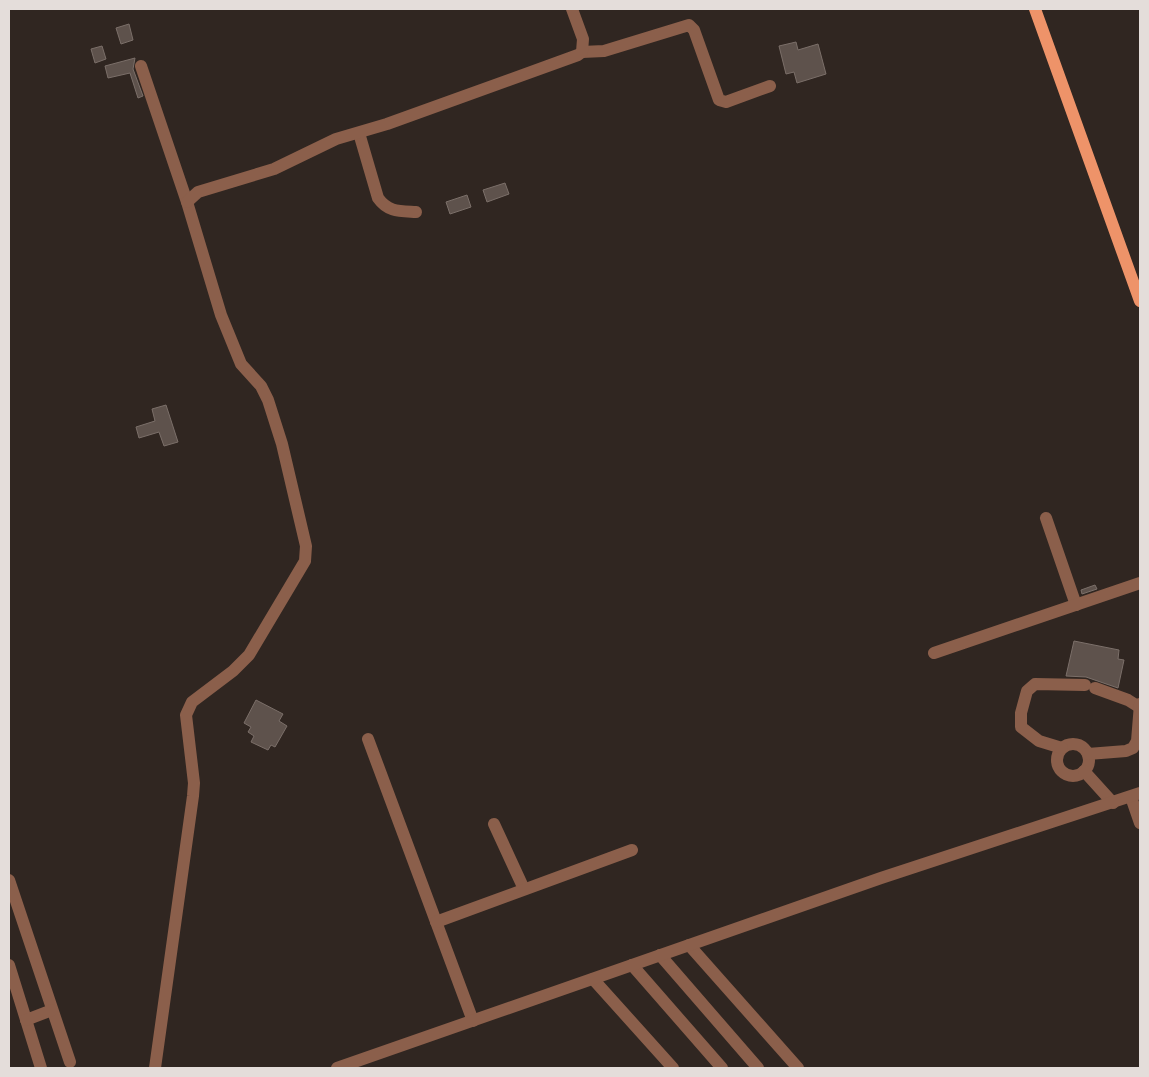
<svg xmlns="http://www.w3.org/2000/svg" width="1149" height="1077" font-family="'Titillium Web',sans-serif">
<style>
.building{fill:#5e524c;stroke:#7b6f69}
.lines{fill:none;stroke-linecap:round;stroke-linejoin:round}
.minor{stroke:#8b5f4b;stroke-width:12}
.major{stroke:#ee9369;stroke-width:12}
</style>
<rect width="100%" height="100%" fill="#302621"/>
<g class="building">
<path d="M 129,24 L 133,40 L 121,44 L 116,28 Z"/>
<path d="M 796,42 L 798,50 L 818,44 L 826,74 L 797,83 L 794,72 L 786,74 L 779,46 Z"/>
<path d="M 102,46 L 106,59 L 95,63 L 91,49 Z"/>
<path d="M 135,58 L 133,69 L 143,96 L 138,98 L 130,73 L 108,78 L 105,66 Z"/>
<path d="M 505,183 L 509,194 L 487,202 L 483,190 Z"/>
<path d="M 467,195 L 471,207 L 450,214 L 446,202 Z"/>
<path d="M 166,405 L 178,442 L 164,446 L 159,432 L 139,438 L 136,427 L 155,421 L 152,409 Z"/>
<path d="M 1095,585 L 1097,589 L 1082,594 L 1081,590 Z"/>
<path d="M 1074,641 L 1119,650 L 1118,659 L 1124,660 L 1118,688 L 1086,677 L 1066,676 Z"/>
<path d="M 256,700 L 283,714 L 279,721 L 287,726 L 275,747 L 271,745 L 268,750 L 251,742 L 254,736 L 248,732 L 251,727 L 244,723 Z"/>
</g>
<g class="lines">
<g class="minor">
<path d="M 582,52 L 604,51 L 689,25 L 694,30 L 719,100 L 726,102 L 770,86"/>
<path d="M 141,66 L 187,202 L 221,315 L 241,364 L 261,386 L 268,400 L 282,444 L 306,546 L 305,561 L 249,655 L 233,671 L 192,702 L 186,715 L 194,783 L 193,796 L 155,1068"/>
<path d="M 359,133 L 378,198 C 388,212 399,211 416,212"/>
<path d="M 187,202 L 198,192 L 274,169 L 336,139 L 387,124 L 578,55 L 582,52 L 583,39 L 572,9"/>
<path d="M 1046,518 L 1076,605"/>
<path d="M 934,653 L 1140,583"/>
<path d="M 1095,688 L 1128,700 L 1139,707"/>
<path d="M 368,739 L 473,1021"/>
<circle cx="1073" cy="760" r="16"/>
<path d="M 1062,748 L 1039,741 L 1021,727 L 1021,713 L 1027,691 L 1035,684 L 1085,685"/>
<path d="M 1088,754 L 1126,751 L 1133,748 L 1137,741 L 1140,704"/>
<path d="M 1084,771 L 1113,803"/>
<path d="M 1131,797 L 1140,823"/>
<path d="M 494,824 L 524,889"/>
<path d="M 9,880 L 70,1062"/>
<path d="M 436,922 L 632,850"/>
<path d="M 689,945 L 798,1068"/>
<path d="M 660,955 L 758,1068"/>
<path d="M 9,965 L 41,1068"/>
<path d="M 632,965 L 722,1068"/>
<path d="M 593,979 L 673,1068"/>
<path d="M 26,1020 L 52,1010"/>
<path d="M 337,1068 L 881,878 L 1140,793"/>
</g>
<path class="major" d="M 1035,9 L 1140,301"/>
</g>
<rect width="1149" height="1077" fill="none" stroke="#e4ddda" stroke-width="20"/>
</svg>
